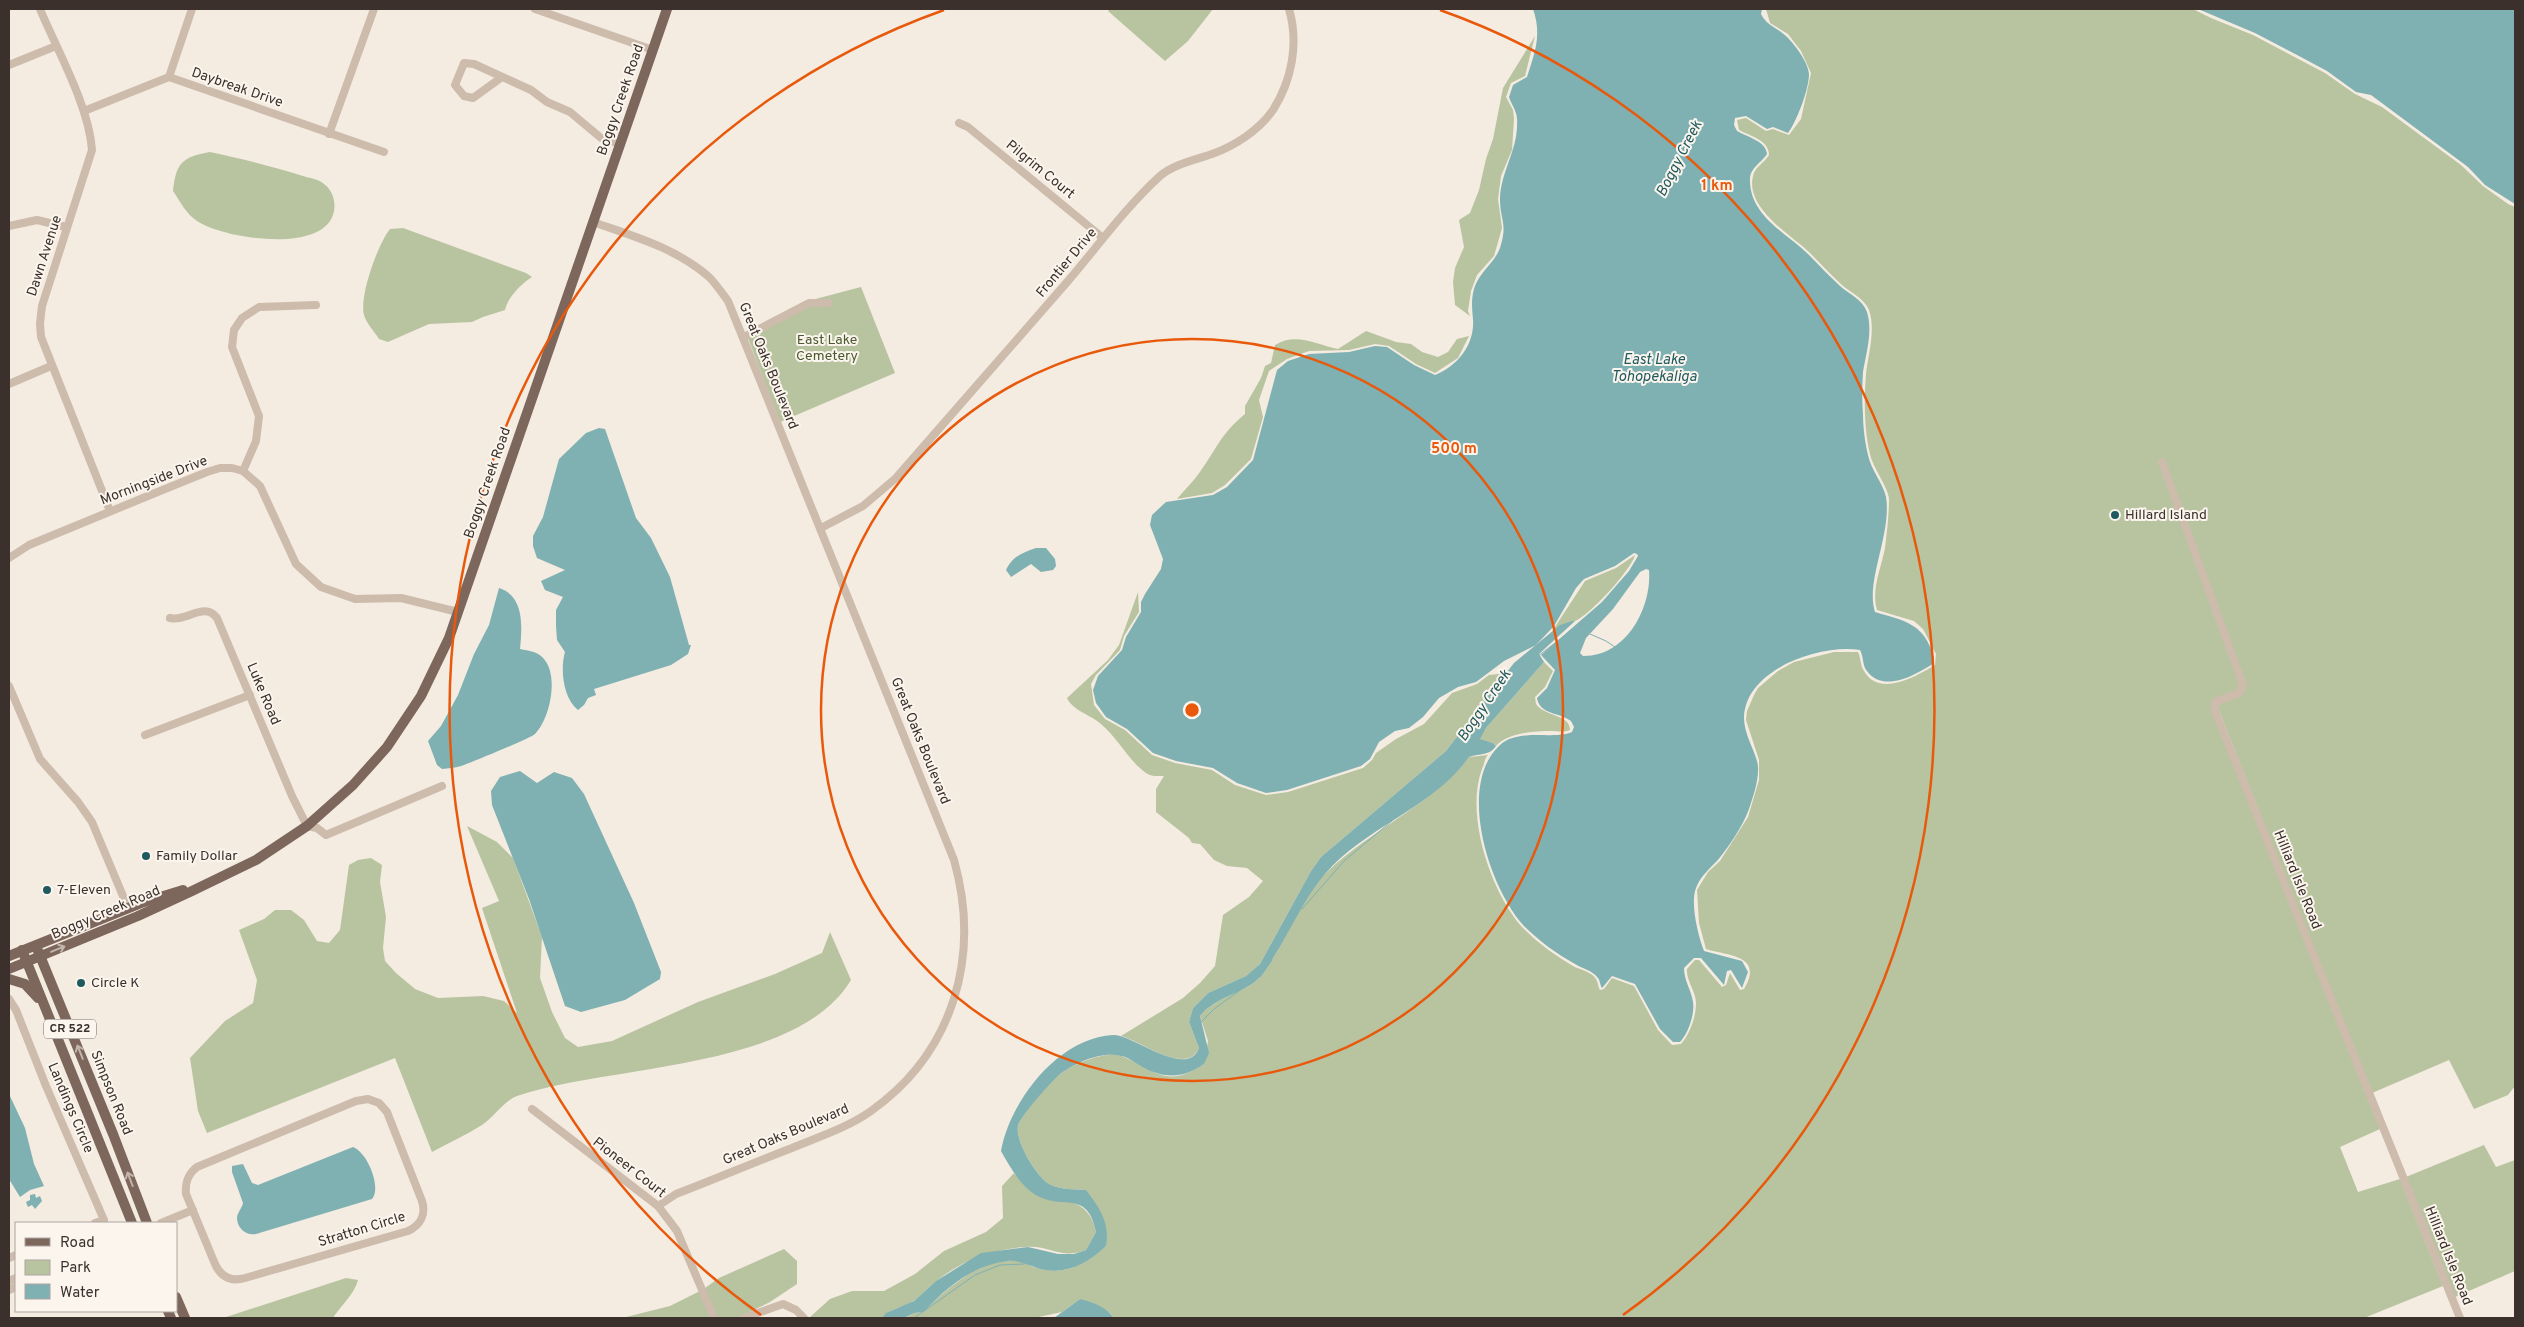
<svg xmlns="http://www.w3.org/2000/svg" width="2524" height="1327" font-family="Overpass,sans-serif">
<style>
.green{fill:#b8c4a0}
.water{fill:#7fb0b2;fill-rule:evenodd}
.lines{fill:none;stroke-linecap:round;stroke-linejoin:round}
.stream{stroke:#7fb0b2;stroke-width:1}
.minor{stroke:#cdbbac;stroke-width:8}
.major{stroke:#7d675c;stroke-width:10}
.oneway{stroke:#c2b5ac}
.ring{fill:none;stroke:#e8590c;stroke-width:2.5}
.poi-dot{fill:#1f5a5e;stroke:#fbf5ee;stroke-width:2}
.labels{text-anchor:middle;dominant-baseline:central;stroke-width:4;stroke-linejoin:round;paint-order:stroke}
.shield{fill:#fbf5ee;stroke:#756b66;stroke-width:1}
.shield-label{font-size:12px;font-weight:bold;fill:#3b302b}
.street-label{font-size:14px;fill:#3b302b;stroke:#fbf5ee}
.park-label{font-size:14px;fill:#4a5a2e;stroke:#fbf5ee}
.poi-label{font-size:14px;fill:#3b302b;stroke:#fbf5ee;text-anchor:start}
.water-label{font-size:15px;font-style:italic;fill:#1f5a5e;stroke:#fbf5ee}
.centre{fill:#e8590c;stroke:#fbf5ee;stroke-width:2.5}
.ring-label{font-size:15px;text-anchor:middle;font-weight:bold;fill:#e8590c;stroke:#fbf5ee;stroke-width:4;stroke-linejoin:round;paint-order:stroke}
</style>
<rect width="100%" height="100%" fill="#f4ebe1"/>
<g class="green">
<path d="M 1110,9 L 1213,9 L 1188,41 L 1165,61 L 1108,11 Z"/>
<path d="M 1766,9 L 2193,9 L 2211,18 L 2253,35 L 2325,73 L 2355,94 L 2382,107 L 2461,165 L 2483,186 L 2508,204 L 2515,207 L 2515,1086 L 2508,1095 L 2474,1109 L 2449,1060 L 2372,1093 L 2218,708 L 2218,704 L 2244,690 L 2163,459 L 2158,461 L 2240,685 L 2237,691 L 2214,700 L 2380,1129 L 2340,1147 L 2358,1192 L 2400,1179 L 2443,1286 L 2364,1318 L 1114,1318 L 1110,1313 L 1080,1299 L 1062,1312 L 1034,1318 L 905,1318 L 914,1313 L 924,1312 C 944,1289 986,1255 1019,1261 C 1025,1262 1031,1267 1037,1268 C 1068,1276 1083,1264 1106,1246 L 1086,1190 C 1074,1189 1060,1190 1049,1184 C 1036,1176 1015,1141 1018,1126 C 1019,1118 1050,1082 1058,1076 C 1072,1064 1107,1049 1124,1057 C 1157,1071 1166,1089 1204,1064 L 1208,1041 L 1200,1016 C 1215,997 1240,995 1257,980 C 1265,973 1270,963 1275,955 C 1292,928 1304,894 1328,871 C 1371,830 1434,803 1469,757 L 1488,755 C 1484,759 1485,763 1482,769 C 1465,814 1490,890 1521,926 C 1536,942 1554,955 1573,966 C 1580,970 1591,971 1596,979 C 1598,982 1598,987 1600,990 L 1604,989 L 1612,978 L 1634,986 L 1658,1030 L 1672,1045 L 1681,1044 C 1690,1034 1696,1017 1696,1003 C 1696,991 1686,981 1687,969 L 1695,960 L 1699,960 L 1722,987 L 1726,985 L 1730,973 L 1740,990 L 1744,989 C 1764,955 1729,956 1706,949 L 1699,923 L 1697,890 L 1708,872 L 1720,861 L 1748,817 L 1759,780 L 1759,760 L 1746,720 L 1747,711 L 1754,695 L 1758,688 L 1778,671 L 1794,662 L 1834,652 L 1858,652 C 1861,658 1860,665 1864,671 C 1879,698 1917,676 1935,665 L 1936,654 L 1923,629 L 1914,621 L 1877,610 C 1871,589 1881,569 1885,548 C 1887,532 1889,514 1889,499 C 1889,489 1872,466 1870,454 C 1864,429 1864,399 1866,374 C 1868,354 1876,331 1869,310 C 1864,298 1851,293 1842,285 C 1830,274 1820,263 1809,252 C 1791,235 1745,208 1753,176 C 1755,167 1764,163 1769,155 C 1769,140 1750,136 1739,130 L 1737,120 L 1746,118 L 1766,131 L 1773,129 L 1789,135 L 1801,119 L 1811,73 L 1801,51 L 1788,34 L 1770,23 Z"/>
<path d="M 1535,36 L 1525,76 L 1511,83 L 1506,97 L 1513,110 L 1514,119 L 1512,150 L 1501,176 L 1498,199 L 1502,228 L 1494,256 L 1477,275 L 1471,291 L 1468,311 L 1470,316 L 1455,305 L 1453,282 L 1455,268 L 1464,247 L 1459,220 L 1470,213 L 1479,190 L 1486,159 L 1493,139 L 1503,88 Z"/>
<path d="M 210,152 C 242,159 272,166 303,176 C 309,178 319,179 324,184 C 332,190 336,201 334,211 C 326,255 224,239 197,221 C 186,214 180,201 173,191 C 176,163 182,157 210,152 Z"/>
<path d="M 403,228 L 526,273 L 532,277 C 521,284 508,297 505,310 L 483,317 L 472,322 L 429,324 L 388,342 L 379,339 C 375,332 366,323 364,315 C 359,296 378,244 390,229 Z"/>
<path d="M 861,287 L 895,373 L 780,422 L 746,333 L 808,301 Z"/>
<path d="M 1366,331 L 1396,342 L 1411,344 L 1422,352 L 1438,357 L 1448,352 L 1457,339 L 1469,336 L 1458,358 L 1435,373 L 1416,364 L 1389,346 L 1375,344 L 1349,350 L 1309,351 L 1287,359 L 1269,371 L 1259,400 L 1263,417 L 1251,459 L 1225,485 L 1212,493 L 1177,499 C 1184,490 1193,482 1200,472 C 1217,448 1220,435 1245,414 L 1245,406 L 1261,378 L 1265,366 L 1271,363 L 1275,345 C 1295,332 1316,344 1338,349 Z"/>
<path d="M 1635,555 C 1631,570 1590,615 1575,621 C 1566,624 1559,626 1551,633 L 1585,581 L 1616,568 Z"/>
<path d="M 1138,592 L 1139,612 L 1124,636 L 1120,650 L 1096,675 L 1091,684 L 1094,705 L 1105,719 L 1125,730 L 1152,755 L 1175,763 L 1212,770 L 1235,785 L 1266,795 L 1288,792 L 1363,768 L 1372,760 L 1376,753 L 1396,739 L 1424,724 L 1452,693 L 1477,684 L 1489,675 L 1507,673 L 1446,751 L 1321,857 L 1311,871 L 1260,964 L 1246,976 L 1208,993 L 1193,1008 L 1189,1022 L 1199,1048 C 1187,1077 1139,1040 1121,1036 L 1183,998 L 1200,983 L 1215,966 L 1223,915 L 1249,897 L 1263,881 L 1247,868 L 1227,866 L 1214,860 L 1200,844 L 1192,843 L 1189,838 L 1156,812 L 1156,789 L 1164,776 C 1158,776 1151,777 1146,773 C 1127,759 1118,738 1101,724 C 1091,715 1072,710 1067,698 L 1108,660 L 1119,645 Z"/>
<path d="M 1544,662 L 1553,671 L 1545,687 L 1535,697 L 1536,704 C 1545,717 1570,714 1570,730 C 1563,733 1558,731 1550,731 C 1534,731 1507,733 1496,746 L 1493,743 L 1479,739 L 1486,728 Z"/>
<path d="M 467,826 L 497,842 L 513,858 L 542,937 L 540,978 L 552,1012 L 565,1038 L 578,1047 L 612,1041 L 698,1002 L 775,974 L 822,953 L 830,932 L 851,980 C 796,1071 609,1064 517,1096 C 504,1101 494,1117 482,1125 C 466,1135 448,1143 432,1152 L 395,1058 L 207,1133 L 198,1111 L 190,1058 L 225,1021 L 253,1003 L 257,980 L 239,930 L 264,919 L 275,910 L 291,910 L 304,920 L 317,941 L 329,943 L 340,930 L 349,865 L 358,860 L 371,858 L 382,865 L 380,882 L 386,917 L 383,948 L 385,961 L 396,973 L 415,989 L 438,998 L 483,996 L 504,1001 L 517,1013 L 482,908 L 499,901 Z"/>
<path d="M 2484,1145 L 2496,1167 L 2515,1160 L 2515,1271 L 2455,1297 L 2406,1177 Z"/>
<path d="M 1014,1173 C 1019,1178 1024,1186 1030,1190 C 1057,1204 1088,1193 1096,1232 L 1086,1250 C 1059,1260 1050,1245 1026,1247 C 992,1249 962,1260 935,1282 C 928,1288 922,1294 915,1300 C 904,1308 890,1308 882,1318 L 809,1318 L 830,1299 L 852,1291 L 884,1291 L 915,1274 L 944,1251 L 986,1232 L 1003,1218 L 1002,1186 Z"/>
<path d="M 784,1249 L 797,1261 L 797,1284 L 770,1302 L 737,1318 L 717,1318 L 705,1288 L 719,1278 Z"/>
<path d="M 346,1278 L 358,1280 C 354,1295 341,1305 333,1318 L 223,1318 Z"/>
<path d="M 700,1291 L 711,1318 L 622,1318 L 670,1306 Z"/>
</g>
<g class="water">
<path d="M 1533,9 L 1762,9 L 1761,14 C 1767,26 1778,28 1787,37 C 1795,45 1808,62 1809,74 C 1809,89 1797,121 1788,133 L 1773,127 L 1767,129 L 1746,116 L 1735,118 L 1734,125 L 1737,131 C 1747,137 1766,141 1767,154 C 1762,162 1750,168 1750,179 C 1749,215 1786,233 1808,254 C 1819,265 1829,276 1840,286 C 1849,294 1863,300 1867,312 C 1873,332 1866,353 1863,372 C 1862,386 1862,401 1863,414 C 1863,427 1865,443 1868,455 C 1871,470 1883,483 1886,497 C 1892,533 1865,582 1875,612 C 1906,621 1925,624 1934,658 L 1934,663 C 1917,674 1884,694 1867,671 C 1862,665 1864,657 1860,650 C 1820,644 1745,669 1744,718 C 1744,733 1753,747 1757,761 C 1761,775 1753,797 1749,809 C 1743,826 1728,848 1717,861 C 1709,869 1700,877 1696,888 C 1690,903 1698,936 1704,951 L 1742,961 L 1748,972 L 1742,988 L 1731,970 L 1727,971 L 1724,985 L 1701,958 L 1694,958 L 1684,968 C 1684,981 1691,989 1693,1002 C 1695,1014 1688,1034 1680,1042 L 1673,1042 L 1660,1029 L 1635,984 L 1612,976 L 1602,988 C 1600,985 1600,980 1598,978 C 1592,970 1583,969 1575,964 C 1557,954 1539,941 1524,926 C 1489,888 1456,785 1500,745 C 1518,728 1553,740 1572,732 L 1574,727 L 1571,721 C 1559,712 1540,715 1537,698 L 1547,688 L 1555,670 L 1541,655 L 1602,602 L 1629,571 L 1638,556 L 1637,554 L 1634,553 L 1615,566 L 1584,579 L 1576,588 L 1554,626 L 1536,645 L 1504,661 L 1476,682 L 1458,687 L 1439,698 L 1423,717 L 1409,728 L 1395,731 L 1379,742 L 1370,759 L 1361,766 L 1287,790 L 1266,793 L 1237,783 L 1213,768 L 1176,761 L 1153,753 L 1127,729 L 1106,717 L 1096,703 L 1093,690 L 1098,676 L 1122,650 L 1126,637 L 1141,612 L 1141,602 L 1145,594 L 1161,569 L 1163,559 L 1150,525 L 1152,515 L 1166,502 L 1213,495 L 1227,487 L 1253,460 L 1277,370 L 1288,361 L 1309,354 L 1349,352 L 1375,346 L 1387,347 L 1414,365 L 1435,375 C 1458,366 1475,344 1473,319 C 1472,309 1471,300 1474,289 C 1479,272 1494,264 1500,248 C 1508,223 1500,220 1500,199 C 1501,169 1519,150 1517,118 C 1516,109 1511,104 1509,97 L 1513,85 L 1527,77 C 1535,52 1542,35 1533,9 ZM 1646,569 L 1649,570 C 1652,608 1626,657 1583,656 L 1580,653 L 1586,638 L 1613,609 L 1640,572 Z"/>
<path d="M 2198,9 L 2515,9 L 2515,204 L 2485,185 L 2468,167 L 2371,95 L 2356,92 L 2327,71 L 2299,56 L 2255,33 Z"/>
<path d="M 599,428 L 605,429 L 636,518 L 651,538 L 670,577 L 689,645 L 691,645 L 688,654 L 671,665 L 594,689 L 596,695 L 588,698 L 584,705 L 578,710 C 563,698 560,669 565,652 L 557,640 L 556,626 L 556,610 L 563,597 L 545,590 L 541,581 L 565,570 L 537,558 L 533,546 L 533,536 L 543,517 L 559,459 L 586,433 Z"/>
<path d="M 1036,548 L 1046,548 L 1055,559 L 1056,566 L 1053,570 L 1041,572 L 1031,564 L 1011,577 L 1006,570 C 1013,556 1022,553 1036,548 Z"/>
<path d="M 499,588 C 525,596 522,628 520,649 C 529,651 537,651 544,659 C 559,676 550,719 535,734 C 531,738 470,763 461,766 C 455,768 448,768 442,769 L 437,765 L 428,741 L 441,726 L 458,695 L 474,654 L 489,625 Z"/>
<path d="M 1572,621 L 1575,621 L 1539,654 L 1544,662 L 1486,728 L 1480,739 L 1493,743 L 1496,746 C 1489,756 1481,753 1469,757 C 1433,808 1365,827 1325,874 C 1304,898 1292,928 1275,955 C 1270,963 1265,973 1257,980 C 1240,995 1215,997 1200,1016 L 1209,1053 L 1204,1064 C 1183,1079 1163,1079 1141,1066 C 1135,1063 1128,1057 1121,1056 C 1101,1051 1074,1063 1058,1076 C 1051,1082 1019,1118 1018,1126 C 1015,1141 1036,1176 1049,1184 C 1060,1190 1074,1189 1086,1190 C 1100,1208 1110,1223 1106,1246 C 1086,1265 1064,1276 1037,1268 C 1027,1265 1019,1260 1007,1261 C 974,1265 945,1288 924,1312 L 914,1313 L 904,1318 L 882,1318 L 886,1313 L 914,1301 L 936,1281 L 981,1253 L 1028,1247 L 1058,1254 L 1074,1254 L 1086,1250 L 1096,1232 C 1088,1192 1067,1208 1042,1198 C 1023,1191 1010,1167 1001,1151 C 1010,1101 1058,1038 1113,1035 C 1133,1034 1187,1080 1199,1048 L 1189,1022 L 1193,1008 L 1208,993 L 1246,976 L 1260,964 L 1311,871 L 1321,857 L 1446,751 L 1514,663 L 1560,625 Z"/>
<path d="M 520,771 L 537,783 L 554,772 L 572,778 L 584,794 L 634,903 L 661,972 L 660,979 L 625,1000 L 581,1012 L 565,1006 L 529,899 L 492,805 L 491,791 L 500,777 Z"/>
<path d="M 9,1094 L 25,1128 L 34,1164 L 44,1186 L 30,1190 L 20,1197 L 9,1179 Z"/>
<path d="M 353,1147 C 367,1152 382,1187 372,1199 L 256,1234 C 246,1236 237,1228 237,1218 C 237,1213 242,1208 243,1203 L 232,1172 L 232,1166 L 243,1164 L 252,1183 L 258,1185 Z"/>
<path d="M 35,1194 L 36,1198 L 40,1196 L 42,1201 L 35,1209 L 32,1205 L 28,1207 L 26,1202 L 30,1200 L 30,1195 Z"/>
<path d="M 1080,1299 C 1093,1302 1106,1307 1114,1318 L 1054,1318 Z"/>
</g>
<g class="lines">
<g class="stream">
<path d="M 1590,634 L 1606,641 L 1615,647"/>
<path d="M 1538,656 L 1563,637"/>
<path d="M 1302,909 L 1344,861 L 1393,820"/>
<path d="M 1260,977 L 1272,960"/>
<path d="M 1201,1022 L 1214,1009 L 1250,983"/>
<path d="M 914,1318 L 975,1275 L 1000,1265 L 1024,1264"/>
</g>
<g class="minor">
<path d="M 40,9 C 57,50 89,106 92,150 L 42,306 L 40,323 L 41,337 L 110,511"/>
<path d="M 535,9 L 653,50"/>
<path d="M 9,65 L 56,46"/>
<path d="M 169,77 L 192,9"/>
<path d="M 502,77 L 473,98 L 464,96 L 455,85 L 464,63 L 474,64 L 531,90 L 547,102 L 570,112 L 601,138 L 620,144"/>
<path d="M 84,111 L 169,77 L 384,152"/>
<path d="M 959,123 L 968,127 L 1103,238"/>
<path d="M 329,134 L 374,9"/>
<path d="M 593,222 C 633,236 676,248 709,277 C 716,284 722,293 728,301 L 954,860 C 981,956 954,1052 871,1111 C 847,1128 818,1137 792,1148 C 753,1163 715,1179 676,1194 L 658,1206"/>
<path d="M 9,226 L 37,220 L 66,227"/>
<path d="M 744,337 L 809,303 L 829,303"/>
<path d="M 9,384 L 51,366"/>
<path d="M 2162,462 L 2243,685 L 2239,693 L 2215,702 L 2215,711 L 2460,1318"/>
<path d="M 243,471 L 256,441 L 259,416 L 232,347 L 234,330 L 242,318 L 259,307 L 316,305"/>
<path d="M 821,528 L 863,506 L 896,478 C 953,412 1011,347 1068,281 C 1098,246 1126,207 1160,176 C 1174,164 1195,160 1212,154 C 1235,146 1259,130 1273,110 C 1292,80 1299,43 1289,9"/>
<path d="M 9,558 L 29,545 L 160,491 L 207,472 L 220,468 L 232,468 L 243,471 L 260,486 L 296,564 L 321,587 L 355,599 L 401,598 L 458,612"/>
<path d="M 170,618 C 187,622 204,601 217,618 L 292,796 L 307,826 L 317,828 L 326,835 L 442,786"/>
<path d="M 9,686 L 40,759 L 78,802 L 92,822 L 128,908"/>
<path d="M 145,735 L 250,695"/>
<path d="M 9,999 L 16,1010 L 46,1086 L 104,1220 L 95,1223"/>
<path d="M 368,1099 L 379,1103 L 387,1112 L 422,1201 C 426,1214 421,1225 408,1231 L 245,1278 C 231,1282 221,1277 215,1264 L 186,1194 C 185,1182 188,1174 197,1167 L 356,1101 Z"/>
<path d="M 532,1109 L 658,1206 L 677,1231 L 714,1318"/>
<path d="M 161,1223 L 193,1210"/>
<path d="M 9,1258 L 16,1255"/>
<path d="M 9,1281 L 16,1278"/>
<path d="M 9,1290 L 16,1287"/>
<path d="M 744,1318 L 783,1304 L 796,1310 L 804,1318"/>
</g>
<g class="major">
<path d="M 36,946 L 113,1134 L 147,1223"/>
<path d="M 22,950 L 132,1223"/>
<path d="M 9,956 L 141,903 L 183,890"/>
<path d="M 9,969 L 138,916 L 192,891 L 256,860 L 307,826 L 353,785 L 387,747 L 421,696 L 449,638 L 667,9"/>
<path d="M 9,979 L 25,984 L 38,998"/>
<path d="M 176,1297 L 185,1318"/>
<path d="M 168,1311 L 171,1318"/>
</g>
</g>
<defs><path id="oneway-shaft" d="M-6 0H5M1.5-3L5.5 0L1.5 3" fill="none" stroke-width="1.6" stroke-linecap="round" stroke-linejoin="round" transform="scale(1.25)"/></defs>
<g class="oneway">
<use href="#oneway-shaft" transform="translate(58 949) rotate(-22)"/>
<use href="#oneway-shaft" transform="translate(80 1052) rotate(-112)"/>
<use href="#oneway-shaft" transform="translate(130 1179) rotate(-111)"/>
</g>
<g class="ring">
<circle cx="1192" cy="710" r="371"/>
<path d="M761 1315A743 743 0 0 1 944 10M1440 10A743 743 0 0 1 1623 1315"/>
</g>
<g class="poi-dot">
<circle cx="2115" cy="515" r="5"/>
<circle cx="146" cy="856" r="5"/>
<circle cx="47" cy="890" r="5"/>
<circle cx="81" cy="983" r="5"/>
</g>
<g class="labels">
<rect class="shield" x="44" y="1019.5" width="52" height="19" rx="4"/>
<g class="shield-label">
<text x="70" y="1029">CR 522</text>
</g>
<g class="street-label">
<text transform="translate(237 88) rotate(19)">Daybreak Drive</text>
<text transform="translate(621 100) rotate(-71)">Boggy Creek Road</text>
<text transform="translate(1040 170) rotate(39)">Pilgrim Court</text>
<text transform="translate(45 256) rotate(-72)">Dawn Avenue</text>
<text transform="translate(1067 263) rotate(-50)">Frontier Drive</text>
<text transform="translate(768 366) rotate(68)">Great Oaks Boulevard</text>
<text transform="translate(154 481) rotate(-21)">Morningside Drive</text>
<text transform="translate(488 483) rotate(-71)">Boggy Creek Road</text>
<text transform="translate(263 694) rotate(67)">Luke Road</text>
<text transform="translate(920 741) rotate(68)">Great Oaks Boulevard</text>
<text transform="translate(2297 880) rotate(68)">Hilliard Isle Road</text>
<text transform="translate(106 913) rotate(-23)">Boggy Creek Road</text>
<text transform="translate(111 1093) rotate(68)">Simpson Road</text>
<text transform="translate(70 1108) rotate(67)">Landings Circle</text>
<text transform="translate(786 1135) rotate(-23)">Great Oaks Boulevard</text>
<text transform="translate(629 1168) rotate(38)">Pioneer Court</text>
<text transform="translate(362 1230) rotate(-17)">Stratton Circle</text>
<text transform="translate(2448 1256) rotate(68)">Hilliard Isle Road</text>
</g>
<g class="park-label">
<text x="827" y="340">East Lake<tspan x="827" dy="16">Cemetery</tspan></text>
</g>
<g class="poi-label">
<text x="2125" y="515">Hillard Island</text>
<text x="156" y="856">Family Dollar</text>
<text x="57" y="890">7-Eleven</text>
<text x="91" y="983">Circle K</text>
</g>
<g class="water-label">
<text transform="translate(1680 159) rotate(-63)">Boggy Creek</text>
<text x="1654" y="360">East Lake<tspan x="1654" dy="17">Tohopekaliga</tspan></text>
<text transform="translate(1485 706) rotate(-56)">Boggy Creek</text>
</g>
</g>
<circle cx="1192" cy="710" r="8" class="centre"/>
<g class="ring-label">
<text x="1717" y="190">1 km</text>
<text x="1454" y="453">500 m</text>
</g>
<rect width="2524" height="1327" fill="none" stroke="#3b302b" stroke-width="20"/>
<rect x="15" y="1222" width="162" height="90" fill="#fbf5ee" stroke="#aea6a0"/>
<rect x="25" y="1238" width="25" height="8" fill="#7d675c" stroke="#aea6a0"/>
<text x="60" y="1247" font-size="15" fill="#3b302b">Road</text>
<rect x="25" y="1260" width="25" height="15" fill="#b8c4a0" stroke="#aea6a0"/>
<text x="60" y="1272" font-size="15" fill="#3b302b">Park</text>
<rect x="25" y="1284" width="25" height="15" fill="#7fb0b2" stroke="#aea6a0"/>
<text x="60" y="1297" font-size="15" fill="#3b302b">Water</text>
</svg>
